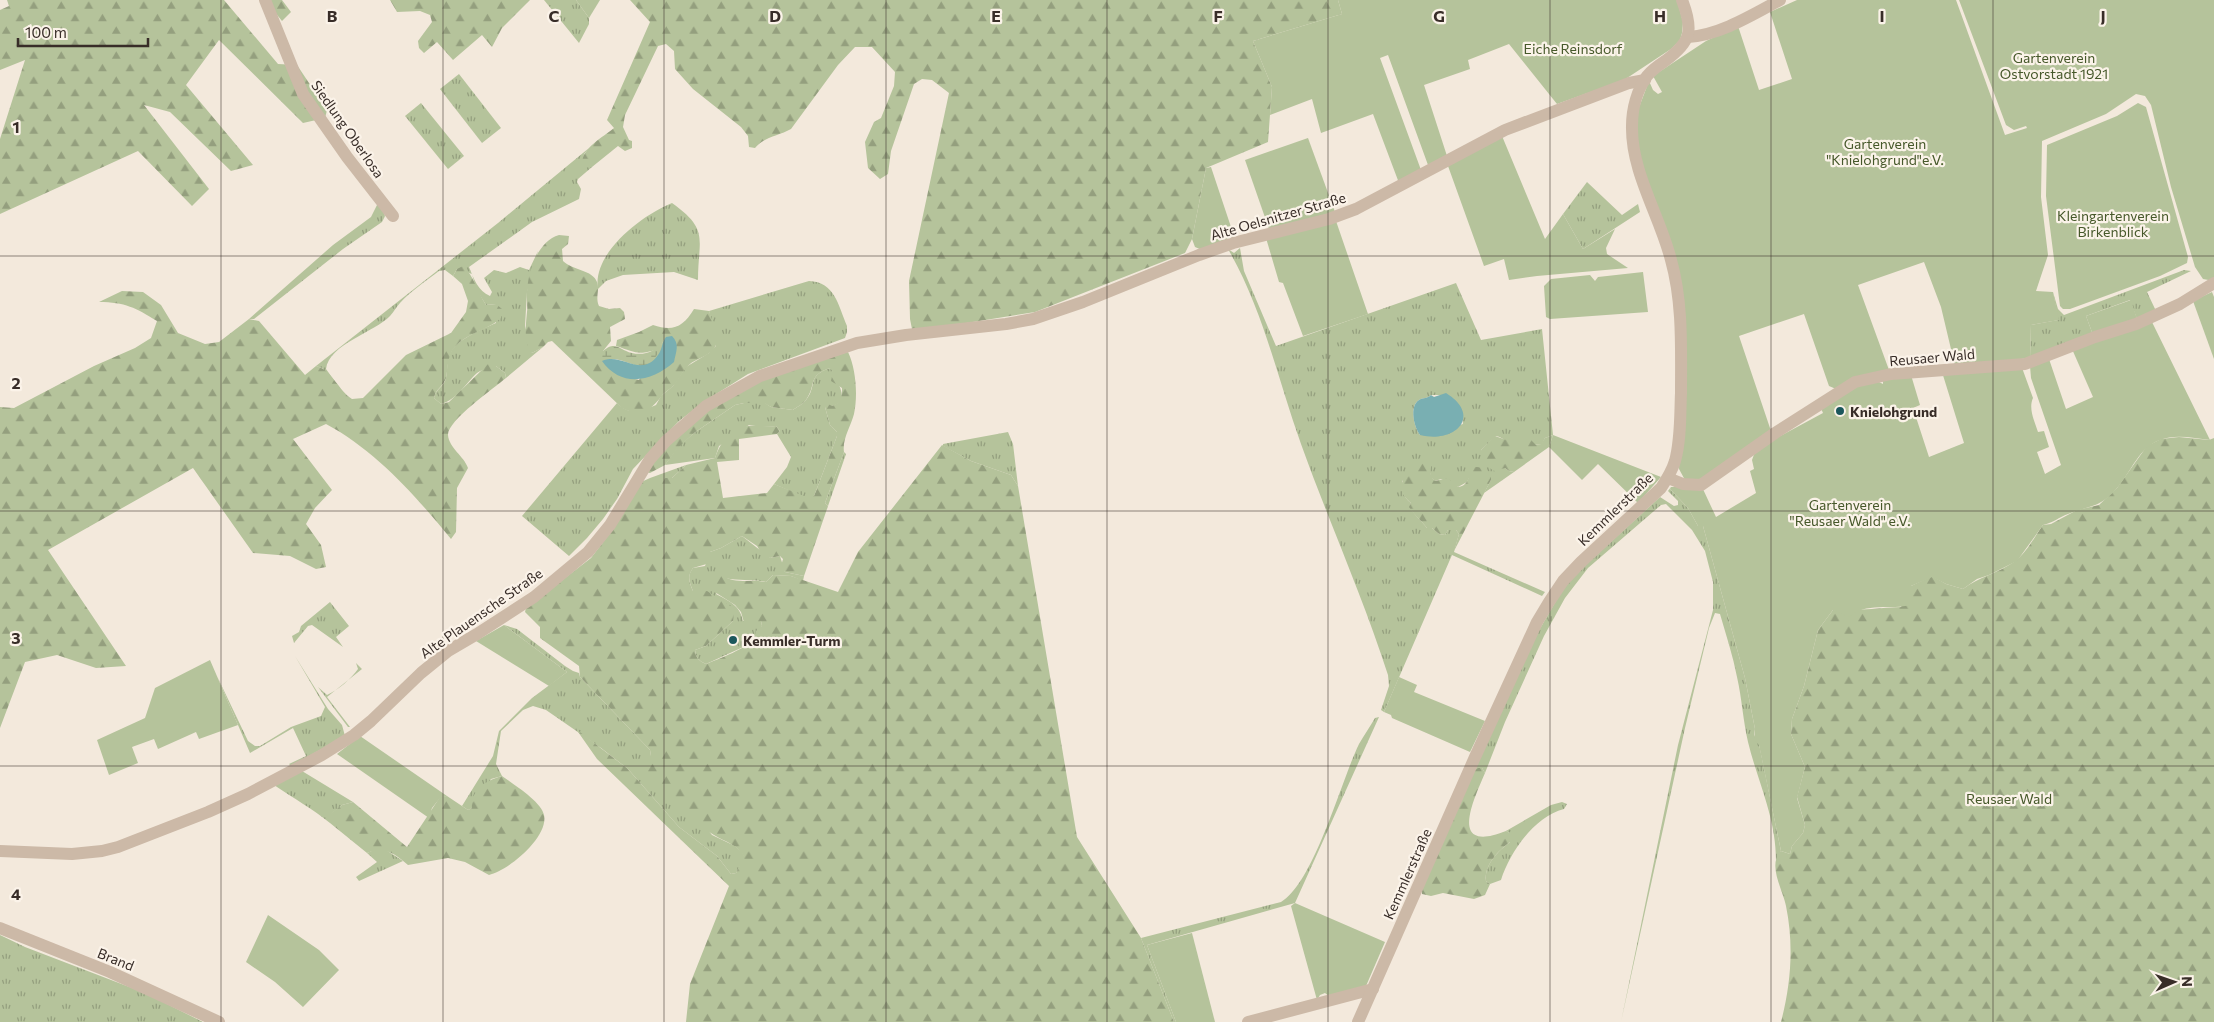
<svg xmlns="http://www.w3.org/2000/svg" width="2214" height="1022" font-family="Commissioner,sans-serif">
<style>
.grass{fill:url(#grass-tufts);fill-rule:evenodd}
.forest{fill:url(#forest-firs)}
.wetland{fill:url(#wetland-marsh)}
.green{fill:#b5c39b}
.water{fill:#79afb2}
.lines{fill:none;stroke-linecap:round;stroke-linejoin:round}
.minor{stroke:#ccb9a7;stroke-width:12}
.grid{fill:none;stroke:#382d28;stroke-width:1;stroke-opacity:0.55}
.poi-dot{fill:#1b575c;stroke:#fbf3e9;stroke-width:2}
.labels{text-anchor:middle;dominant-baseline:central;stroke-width:4.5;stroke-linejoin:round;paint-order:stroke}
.park-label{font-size:14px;fill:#46582a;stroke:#fbf3e9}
.street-label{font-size:14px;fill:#382d28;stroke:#fbf3e9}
.poi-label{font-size:14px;font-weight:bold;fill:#382d28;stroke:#fbf3e9;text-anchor:start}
.grid-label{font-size:16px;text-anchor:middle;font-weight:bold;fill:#382d28;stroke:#fbf3e9;stroke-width:4.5;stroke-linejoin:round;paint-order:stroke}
</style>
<defs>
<pattern id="grass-tufts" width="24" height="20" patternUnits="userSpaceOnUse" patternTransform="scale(1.25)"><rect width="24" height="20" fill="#b5c39b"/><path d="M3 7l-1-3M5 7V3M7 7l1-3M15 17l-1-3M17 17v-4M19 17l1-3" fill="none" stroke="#949f7e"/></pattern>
<pattern id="forest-firs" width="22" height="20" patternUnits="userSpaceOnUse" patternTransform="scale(1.25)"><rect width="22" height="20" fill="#b5c39b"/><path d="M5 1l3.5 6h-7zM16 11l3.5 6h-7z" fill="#949f7e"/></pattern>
<pattern id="wetland-marsh" width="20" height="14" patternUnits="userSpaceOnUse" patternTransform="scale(1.25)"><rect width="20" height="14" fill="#b5c39b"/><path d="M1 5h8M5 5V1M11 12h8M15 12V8" fill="none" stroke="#949f7e"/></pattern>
</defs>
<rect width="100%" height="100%" fill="#f3e9dc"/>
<g class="grass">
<path d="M 544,0 L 576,0 L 589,18 L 589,24 L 579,43 Z"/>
<path d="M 459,74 L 501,128 L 482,143 L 440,89 Z"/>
<path d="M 421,103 L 464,156 L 448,169 L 405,116 Z"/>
<path d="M 589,148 L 584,154 L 583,167 L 592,167 L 578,179 L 577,182 L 581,189 L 579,199 L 532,222 L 469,267 C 474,279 478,291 490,296 L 492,292 L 484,278 L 494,270 L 506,273 L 520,267 L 529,270 L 538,251 L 527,292 L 525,326 L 532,353 L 543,347 L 506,378 L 505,373 L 496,366 C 490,368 482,369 477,373 C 465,384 458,399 441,404 L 434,398 C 436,388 444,387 446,378 C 448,369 446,359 452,350 C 459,339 484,328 496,323 L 496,304 L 486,305 L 476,289 L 472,274 L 457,269 L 453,276 L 445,270 L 439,271 C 426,281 411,291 400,303 C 396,307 394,312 390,316 C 375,332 329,344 326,369 L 344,394 L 322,368 L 316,366 L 498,223 Z"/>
<path d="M 1587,182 L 1622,215 L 1638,204 L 1640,212 L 1583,249 L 1563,214 Z"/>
<path d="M 379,201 L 385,216 L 382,222 L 343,249 L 254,319 L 249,319 L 333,245 L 371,217 Z"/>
<path d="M 672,203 C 710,230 698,239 698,280 L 674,272 L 623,275 L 606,281 L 598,289 C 592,253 642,215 672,203 Z"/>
<path d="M 1240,248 L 1244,271 L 1276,346 L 1456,283 L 1481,340 L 1542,329 L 1553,435 L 1545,438 L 1542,444 C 1533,446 1520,445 1511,443 C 1505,441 1502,437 1496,436 L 1481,450 L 1509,471 L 1514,472 L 1484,493 L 1491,480 L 1470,476 L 1467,482 L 1458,487 L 1441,479 L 1435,481 L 1431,477 L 1429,468 L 1402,481 C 1402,490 1403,497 1411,503 L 1410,507 C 1414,515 1421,520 1427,528 L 1432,528 L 1439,534 L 1445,535 L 1448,530 L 1456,530 L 1459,534 L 1454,552 L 1545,592 L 1542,596 L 1452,555 L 1384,712 L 1381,710 L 1389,686 L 1388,675 C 1363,597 1329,522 1301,444 C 1278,380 1263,309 1228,249 L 1234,253 ZM 1431,395 L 1441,395 L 1461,410 L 1463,424 L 1420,435 C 1414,427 1409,406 1419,400 C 1424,397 1427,399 1431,395 Z"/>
<path d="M 2184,270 L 2191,271 L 2147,292 L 2156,311 L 2200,289 L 2199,285 L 2203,288 L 2140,319 L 2137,319 L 2130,300 L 2086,316 L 2093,335 L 2030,358 L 2031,325 L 2058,320 L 2053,292 L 2058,309 L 2064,315 Z"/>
<path d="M 809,281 C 835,282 838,305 847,326 L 847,332 L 845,338 L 748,374 L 705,401 L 679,421 L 633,469 L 617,499 L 603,519 L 587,538 L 569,556 L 522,516 L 617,403 C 630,416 641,411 656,405 L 661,396 L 673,386 L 686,367 L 709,353 L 716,346 L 716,338 L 709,311 Z"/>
<path d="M 830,368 L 832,369 C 838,385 854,405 825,407 L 830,425 L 837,432 L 837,436 L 814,496 L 804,497 L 774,484 L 787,467 L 791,457 L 777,434 L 780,431 L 776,426 L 762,427 L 749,425 L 719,446 L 715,458 L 665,465 L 677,448 L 694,433 L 735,405 L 744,403 L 765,403 L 771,407 L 793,410 C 797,407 803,404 806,400 C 818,385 806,376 830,368 Z"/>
<path d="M 1008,432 L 1013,444 L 1018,486 L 1011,475 L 971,461 L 943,446 L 943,444 Z"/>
<path d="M 844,452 L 846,454 L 828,506 L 825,503 Z"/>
<path d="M 686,465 L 672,478 L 650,478 Z"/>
<path d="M 1671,487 L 1670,489 L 1688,508 L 1698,526 L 1703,526 L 1745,678 L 1755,729 L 1754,735 L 1759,744 L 1781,851 L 1776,861 C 1776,817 1758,783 1748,742 C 1743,721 1742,699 1737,677 C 1733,656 1726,635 1720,614 L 1715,613 L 1709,628 L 1685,728 L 1621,1022 L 1678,745 L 1713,610 L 1713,582 L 1705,551 L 1692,530 L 1666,504 L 1661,505 L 1588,568 L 1565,598 L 1544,636 L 1505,722 L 1485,773 L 1482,768 L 1472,773 L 1531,644 L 1567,582 L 1660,497 L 1674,506 L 1678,505 L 1678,501 L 1668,491 Z"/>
<path d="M 742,536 L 770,558 L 780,556 L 785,572 L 804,576 L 803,581 L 791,576 L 773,575 L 766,582 C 752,579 739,581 725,578 L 716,594 C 729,601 740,605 743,621 L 761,621 L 762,626 L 752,643 L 706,664 C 699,661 696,658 695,650 L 706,646 L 733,621 L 712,595 L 707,592 L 693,591 C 689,581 687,576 693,568 L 705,566 L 710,552 L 721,548 Z"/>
<path d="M 330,602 L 349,626 L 336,637 L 343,647 L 312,625 L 308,626 L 294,643 L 292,636 L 299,632 L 301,626 Z"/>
<path d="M 504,625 L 517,629 L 565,666 L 573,671 L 579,673 L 580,677 L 650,750 L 651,756 L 712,835 L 735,846 L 742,852 L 745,858 L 736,873 L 731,874 L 717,856 L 679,827 L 628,769 L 601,748 L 546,710 L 533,706 L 523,710 L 501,731 L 496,764 L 502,776 L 491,779 L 472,808 L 468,810 L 462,806 L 493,756 L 499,731 L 532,698 L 567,672 Z"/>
<path d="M 295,656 L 328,709 L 342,725 L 345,736 L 291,766 L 289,764 L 306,756 L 293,728 L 250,753 L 217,676 L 248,741 L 255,746 L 260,746 L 291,727 L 321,716 L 325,707 Z"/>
<path d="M 356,663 L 362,669 L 327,697 L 350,727 L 348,727 L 318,687 L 327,695 C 338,690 351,679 358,669 Z"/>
<path d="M 1379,717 L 1295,903 L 1147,945 L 1176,1022 L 1174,1022 L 1141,938 L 1281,902 C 1314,883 1341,781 1359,744 C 1364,735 1370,727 1375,718 Z"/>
<path d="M 302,771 L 353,802 L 342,805 L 331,814 L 330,823 C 313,809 293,798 274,785 Z"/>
<path d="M 1562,802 L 1567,804 L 1564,809 C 1534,817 1510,852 1501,880 L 1490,884 L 1486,881 C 1484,865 1498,851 1510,842 L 1510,833 L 1506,831 L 1551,805 Z"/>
<path d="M 374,850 L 386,850 L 403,861 L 359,881 L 356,877 L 377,862 L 367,853 Z"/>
<path d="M 0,935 L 25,947 L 145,993 L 203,1022 L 0,1022 Z"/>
</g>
<g class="forest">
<path d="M 7,0 L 224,0 L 278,64 L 297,65 L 327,110 L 325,118 L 303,123 L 219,40 L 186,85 L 253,165 L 231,171 L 170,112 L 144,105 L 209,189 L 192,206 L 138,151 L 0,214 L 0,139 L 25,60 L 0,70 L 0,10 L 9,6 Z"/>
<path d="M 265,0 L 282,0 L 291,12 L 282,21 Z"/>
<path d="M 390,0 L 530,0 L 502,28 L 492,47 L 482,35 L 453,60 L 437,42 L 424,53 L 419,48 L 418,41 L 432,22 L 430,15 L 420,11 L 397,12 Z"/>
<path d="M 630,0 L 1338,0 L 1342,14 L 1253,41 L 1272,87 L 1268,142 L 1206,168 L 1192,239 L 1185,253 L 1035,312 L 948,326 L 912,329 L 910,319 L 909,281 L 949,93 L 932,80 L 922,79 L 914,84 L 891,151 L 888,174 L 880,179 L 868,168 L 865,142 L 874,122 L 881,118 L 894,86 L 895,72 L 872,47 L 855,47 L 838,65 L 791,129 C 779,136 765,136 755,148 L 749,147 L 748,136 L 741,127 L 693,89 L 675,69 L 674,51 L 666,44 L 658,46 L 625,115 L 623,127 L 629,140 L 632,141 L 632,148 L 625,151 L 618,146 L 592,167 L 583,167 C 578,150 602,138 614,128 L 607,120 L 650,22 Z"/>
<path d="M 559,235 L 569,236 L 568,244 L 562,249 L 563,261 C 572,270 593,270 597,282 C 600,291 595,297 599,306 L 609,309 L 620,308 L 624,312 L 625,319 L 610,327 L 611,341 L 603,351 L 617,374 L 639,380 L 666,337 L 658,349 C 638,356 635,352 616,346 L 617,340 L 639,332 L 653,325 C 673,332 683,327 694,309 L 709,311 C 712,320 719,335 716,345 C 712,356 696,358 689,365 C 683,370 680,378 675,384 C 671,389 664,392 661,397 C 649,412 640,417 622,408 L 552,341 L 548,342 L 543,347 L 532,353 C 523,344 526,324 527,312 C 528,305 526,299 527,292 C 528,271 538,241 559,235 Z"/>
<path d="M 463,266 C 474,276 477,291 486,305 L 496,304 L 502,309 L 501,318 C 487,331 462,334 452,351 C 447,360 448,369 446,378 C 443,387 436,388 434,398 L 441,404 L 449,402 L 488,364 L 496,366 L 505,373 L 506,378 C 494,388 447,421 448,435 C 449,448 464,456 468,468 L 457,488 L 456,532 L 451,539 C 416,496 375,450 326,424 L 293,439 L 332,490 L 315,508 L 306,524 L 321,545 L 326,567 L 316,569 L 290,556 L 253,553 L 193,468 L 48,550 L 126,666 L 96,668 L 57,655 L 25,662 L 0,728 L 0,407 L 14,408 L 94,366 L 135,348 L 151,338 L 157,321 C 136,308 125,302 99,302 L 122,291 L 143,292 L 161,305 L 178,333 L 205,344 L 219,342 L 249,319 L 259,321 L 305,375 L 316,366 C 331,369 339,391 352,399 L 363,398 L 406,355 L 451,333 L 466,312 L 468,301 L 462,284 L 453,276 L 457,269 Z"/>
<path d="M 848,352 C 856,368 858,396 854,414 C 851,426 842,439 844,452 L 825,503 L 828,506 L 804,576 L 785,572 L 781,566 L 783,559 L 780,556 L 770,558 L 763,556 L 757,546 L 742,536 L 721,548 L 710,552 L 712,557 L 710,563 L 693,568 C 687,576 689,582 693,591 L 707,591 L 732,607 L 734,614 L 733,621 L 706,646 L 695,650 C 696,658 699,661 706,664 C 719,659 747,648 756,638 L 756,631 L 762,626 L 761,621 L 752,626 L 745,626 L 741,612 L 735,605 L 710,589 L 714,583 L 713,577 L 720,574 C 734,585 750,579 766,582 L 773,575 L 791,576 L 838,592 L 858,552 L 942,445 L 971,461 L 1011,475 L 1018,486 L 1077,837 L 1141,938 L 1174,1022 L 686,1022 L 690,984 L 729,886 L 597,759 L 576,729 L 628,769 L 679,827 L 717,856 L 731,874 L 736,873 L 744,857 C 739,845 725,842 714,835 C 688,820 667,794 645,774 L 645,763 L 651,756 L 650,750 L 580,677 L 579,666 L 540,638 L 540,627 L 525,612 L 526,608 L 591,558 L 613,529 L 639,483 L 650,478 L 672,478 L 686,465 L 715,458 C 720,443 730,428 748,426 C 757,425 766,427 776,426 L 780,431 L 777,434 L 739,439 L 739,460 L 717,462 L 723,498 L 767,493 L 774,484 L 804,496 L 814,496 L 837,436 L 837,432 L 830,425 L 825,407 L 828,404 L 832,406 C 841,403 842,397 842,388 L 831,381 L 833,372 L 830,368 C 807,376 817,384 806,400 C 803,404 797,407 793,410 L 771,407 L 764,403 L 744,403 L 735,405 L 694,433 L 678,448 L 665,465 L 650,473 L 644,472 L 687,424 L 758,380 Z"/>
<path d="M 1553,435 L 1549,447 L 1514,472 L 1509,471 L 1505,468 L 1494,471 C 1485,465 1482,460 1481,450 L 1495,436 L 1515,443 L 1524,437 L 1531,440 L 1536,445 L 1541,444 L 1545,438 Z"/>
<path d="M 2179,437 L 2209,440 L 2214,438 L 2214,1022 L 1781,1022 C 1791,984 1794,945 1786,906 C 1783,890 1767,865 1781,851 L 1790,854 L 1792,846 L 1803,833 L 1805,825 L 1797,797 L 1805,767 L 1791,734 L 1792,719 L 1804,686 L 1818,630 L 1833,610 C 1856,611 1878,608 1901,607 L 1911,586 L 1932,576 L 1946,584 L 1963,589 C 1979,577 1998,573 2014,562 C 2026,554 2035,536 2043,525 L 2051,524 L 2077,510 L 2099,505 L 2117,488 L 2147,446 L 2161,439 Z"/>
<path d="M 1423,456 L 1432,461 C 1431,470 1428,474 1435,481 L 1448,478 L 1458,487 C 1467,486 1470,478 1469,470 C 1476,464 1484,468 1491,473 L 1491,480 L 1454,551 L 1459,534 L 1456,530 L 1448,530 L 1445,535 L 1439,534 L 1432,528 L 1427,528 C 1421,520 1414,515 1409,507 L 1411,503 C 1391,488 1407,467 1423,456 Z"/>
<path d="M 1478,768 L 1482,768 L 1485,773 C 1473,801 1448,854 1506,831 L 1510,833 L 1510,842 C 1498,851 1484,865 1486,881 L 1490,884 L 1485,895 L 1474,899 L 1443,893 L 1431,896 L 1422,894 L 1422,887 L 1472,773 Z"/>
<path d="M 502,776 C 513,784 542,802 544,815 C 549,837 508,871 489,875 L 465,862 L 448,858 L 408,865 C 395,854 385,846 367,853 L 330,823 L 330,814 L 342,805 L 353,802 L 407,847 L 440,797 L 447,796 L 468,810 L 472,808 C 470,790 487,780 502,776 Z"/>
</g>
<path class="wetland" d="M 663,341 C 646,390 628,350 602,361 L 603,351 C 616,340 619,350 632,353 C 644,356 657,351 663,341 Z"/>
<g class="green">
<path d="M 576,0 L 600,0 L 589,18 Z"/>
<path d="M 1338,0 L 1677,0 L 1683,22 L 1682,33 L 1680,40 L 1671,49 L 1624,80 L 1557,104 L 1509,44 L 1468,60 L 1470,69 L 1424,85 L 1447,156 L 1428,165 L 1388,55 L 1380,58 L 1421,170 L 1399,183 L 1373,114 L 1321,133 L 1312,99 L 1270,115 L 1272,87 L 1253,41 L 1342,14 Z"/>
<path d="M 1797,0 L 1956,0 L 2005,135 L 2027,128 L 2026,126 L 2014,130 L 2006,125 L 1959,0 L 2214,0 L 2214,281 L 2203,279 L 2195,267 L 2171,187 L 2151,105 L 2145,96 L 2136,94 L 2106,114 L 2042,141 L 2041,197 L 2048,255 L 2036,291 L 2053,292 L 2059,320 L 2031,325 L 2030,358 L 1955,366 L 1941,307 L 1924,262 L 1858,285 L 1889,370 L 1836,389 L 1829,386 L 1804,314 L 1739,336 L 1771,431 L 1702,480 L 1685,480 L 1679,469 L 1683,300 L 1636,145 L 1638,110 L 1649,81 L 1653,90 L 1658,94 L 1662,92 L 1653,76 L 1706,41 L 1738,26 L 1759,90 L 1792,79 L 1770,12 Z"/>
<path d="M 2138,103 L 2146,107 L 2188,257 L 2187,263 L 2160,276 L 2070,309 L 2063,309 L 2060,306 L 2046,196 L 2047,145 L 2117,116 Z"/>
<path d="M 1502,136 L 1545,239 L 1563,214 L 1583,249 L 1615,229 L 1606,248 L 1607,254 L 1628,268 L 1537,276 L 1509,280 L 1504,259 L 1484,266 L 1448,166 Z"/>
<path d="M 1308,138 L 1335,212 L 1269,229 L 1245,160 Z"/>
<path d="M 1211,167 L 1235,239 L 1202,250 L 1195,247 L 1192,239 L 1206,168 Z"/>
<path d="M 1336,221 L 1368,314 L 1303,336 L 1283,283 L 1279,282 L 1266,238 Z"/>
<path d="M 1643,272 L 1648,312 L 1550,319 L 1546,317 L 1544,286 L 1551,279 L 1590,275 L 1595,281 L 1598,277 Z"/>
<path d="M 2212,292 L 2214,297 L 2214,359 L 2193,301 Z"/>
<path d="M 2131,300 L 2137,319 L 2093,335 L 2086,316 Z"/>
<path d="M 2151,320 L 2210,440 C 2194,438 2175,434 2160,440 C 2139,447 2131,472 2117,488 C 2099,509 2090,505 2068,514 C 2059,517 2053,523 2043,525 L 2017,561 L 1989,575 L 1977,579 L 1963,589 L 1946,584 L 1932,577 L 1911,586 L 1911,605 C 1891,610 1865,602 1849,617 L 1833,610 L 1818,630 L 1804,686 L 1792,719 L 1791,734 L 1805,767 L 1797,798 L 1805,825 L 1803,833 L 1792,846 L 1790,854 L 1781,851 L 1759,745 L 1754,740 L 1755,729 L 1745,678 L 1703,526 L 1698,526 L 1688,508 L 1670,489 L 1671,487 L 1702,487 L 1716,517 L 1756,493 L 1750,471 L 1754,469 L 1752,460 L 1756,449 L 1823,413 L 1820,406 L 1844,389 L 1879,382 L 1883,384 L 1883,381 L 1911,375 L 1920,405 L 1913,408 L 1929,457 L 1964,443 L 1942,372 L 2021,365 L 2033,398 C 2028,409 2035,422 2038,432 L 2044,431 L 2049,447 L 2037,452 L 2045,474 L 2061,465 L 2031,378 L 2030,366 L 2049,359 L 2066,409 L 2093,397 L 2072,349 Z"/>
<path d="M 1553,435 L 1661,477 L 1638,503 L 1598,464 L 1582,480 L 1549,447 Z"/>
<path d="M 504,625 L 567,672 L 549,686 L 476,641 Z"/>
<path d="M 210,660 L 238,725 L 199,739 L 196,732 L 158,749 L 154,739 L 132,747 L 138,763 L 109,775 L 97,740 L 145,718 L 155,688 Z"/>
<path d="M 1399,677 L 1417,685 L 1414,692 L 1485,721 L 1470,752 L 1392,718 L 1391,715 L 1384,712 Z"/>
<path d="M 360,736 L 447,796 L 440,798 L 432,808 L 429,818 L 337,754 Z"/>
<path d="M 1295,903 L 1385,942 L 1366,986 L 1330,997 L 1325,993 L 1320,995 L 1317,1000 L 1291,906 Z"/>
<path d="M 268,915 L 319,950 L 339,970 L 303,1007 L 275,982 L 246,962 Z"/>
<path d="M 1192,933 L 1215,1022 L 1176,1022 L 1147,945 Z"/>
</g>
<g class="water">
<path d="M 672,336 C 680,344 676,352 674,362 C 652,382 621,388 602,361 C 622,352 641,379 658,355 C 662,350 662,342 666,337 Z"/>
<path d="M 1446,393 C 1483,416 1455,444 1420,435 C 1414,427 1409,406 1419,400 C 1424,397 1427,399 1431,395 L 1434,397 Z"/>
</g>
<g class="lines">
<g class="minor">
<path d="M 265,0 L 303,94 L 347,157 L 393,216"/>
<path d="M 1688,37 C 1720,35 1752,15 1780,0"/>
<path d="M 1668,478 L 1683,484 L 1701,485 L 1775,433 L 1855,382 L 1891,374 L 2025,364 L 2095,337 L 2136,324 L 2180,304 L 2214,283"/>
<path d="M 0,851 L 72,854 L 102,851 L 118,847 L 208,812 L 248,794 L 322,755 L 354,735 L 371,721 L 421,673 L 448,651 L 477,634 L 534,597 L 588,552 L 610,525 L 650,459 L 666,441 L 706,406 L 760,376 L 857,343 L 906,335 L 1006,324 L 1033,319 L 1083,302 L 1199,255 L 1233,243 L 1329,219 L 1356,209 L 1505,130 L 1629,83 L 1645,80"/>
<path d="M 0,928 L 110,972 L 219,1022"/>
<path d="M 1248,1022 L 1373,989"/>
<path d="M 1358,1022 L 1475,757 L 1537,622 L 1549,602 L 1563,581 L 1581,562 L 1661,488 C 1667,479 1672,471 1675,461 C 1681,439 1680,415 1681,393 C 1681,348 1683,303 1671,260 C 1660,216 1631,172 1632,126 C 1632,109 1637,90 1647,76 C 1652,70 1659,65 1665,61 C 1691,42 1694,31 1682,0"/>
</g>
</g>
<path class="grid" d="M 221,0 L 221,1022M 443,0 L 443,1022M 664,0 L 664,1022M 886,0 L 886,1022M 1107,0 L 1107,1022M 1328,0 L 1328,1022M 1550,0 L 1550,1022M 1771,0 L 1771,1022M 1993,0 L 1993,1022M 0,256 L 2214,256M 0,511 L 2214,511M 0,766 L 2214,766"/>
<g class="poi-dot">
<circle cx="1840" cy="411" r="5"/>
<circle cx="733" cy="640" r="5"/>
</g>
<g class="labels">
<g class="park-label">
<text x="1573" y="48">Eiche Reinsdorf</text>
<text x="2054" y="57">Gartenverein<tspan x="2054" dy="16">Ostvorstadt 1921</tspan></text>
<text x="1885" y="143">Gartenverein<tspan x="1885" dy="16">"Knielohgrund"e.V.</tspan></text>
<text x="2113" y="215">Kleingartenverein<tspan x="2113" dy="16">Birkenblick</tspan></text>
<text x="1850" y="504">Gartenverein<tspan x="1850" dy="16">"Reusaer Wald" e.V.</tspan></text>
<text x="2009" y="798">Reusaer Wald</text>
</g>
<g class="street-label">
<text transform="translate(348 129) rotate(55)">Siedlung Oberlosa</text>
<text transform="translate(1278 216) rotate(-16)">Alte Oelsnitzer Straße</text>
<text transform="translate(1932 357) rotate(-5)">Reusaer Wald</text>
<text transform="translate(1615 509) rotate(-44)">Kemmlerstraße</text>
<text transform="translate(481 613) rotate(-35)">Alte Plauensche Straße</text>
<text transform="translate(1407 874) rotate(-66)">Kemmlerstraße</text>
<text transform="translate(116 959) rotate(22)">Brand</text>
</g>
<g class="poi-label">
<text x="1850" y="411">Knielohgrund</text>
<text x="743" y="640">Kemmler-Turm</text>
</g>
</g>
<g class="grid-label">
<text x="332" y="22">B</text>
<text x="554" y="22">C</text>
<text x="775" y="22">D</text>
<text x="996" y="22">E</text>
<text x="1218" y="22">F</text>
<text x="1439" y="22">G</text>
<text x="1660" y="22">H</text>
<text x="1882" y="22">I</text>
<text x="2103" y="22">J</text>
<text x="16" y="133">1</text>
<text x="16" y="389">2</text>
<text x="16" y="644">3</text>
<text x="16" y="900">4</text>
</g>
<g transform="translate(2174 982) rotate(88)" stroke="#fbf3e9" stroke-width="4" paint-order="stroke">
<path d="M0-4L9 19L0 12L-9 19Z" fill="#382d28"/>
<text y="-8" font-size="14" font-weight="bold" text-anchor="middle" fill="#382d28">N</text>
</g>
<path d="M18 38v8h130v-8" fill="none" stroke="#382d28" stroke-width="2.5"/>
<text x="25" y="38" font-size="15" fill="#382d28" stroke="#fbf3e9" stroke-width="4" paint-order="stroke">100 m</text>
</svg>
